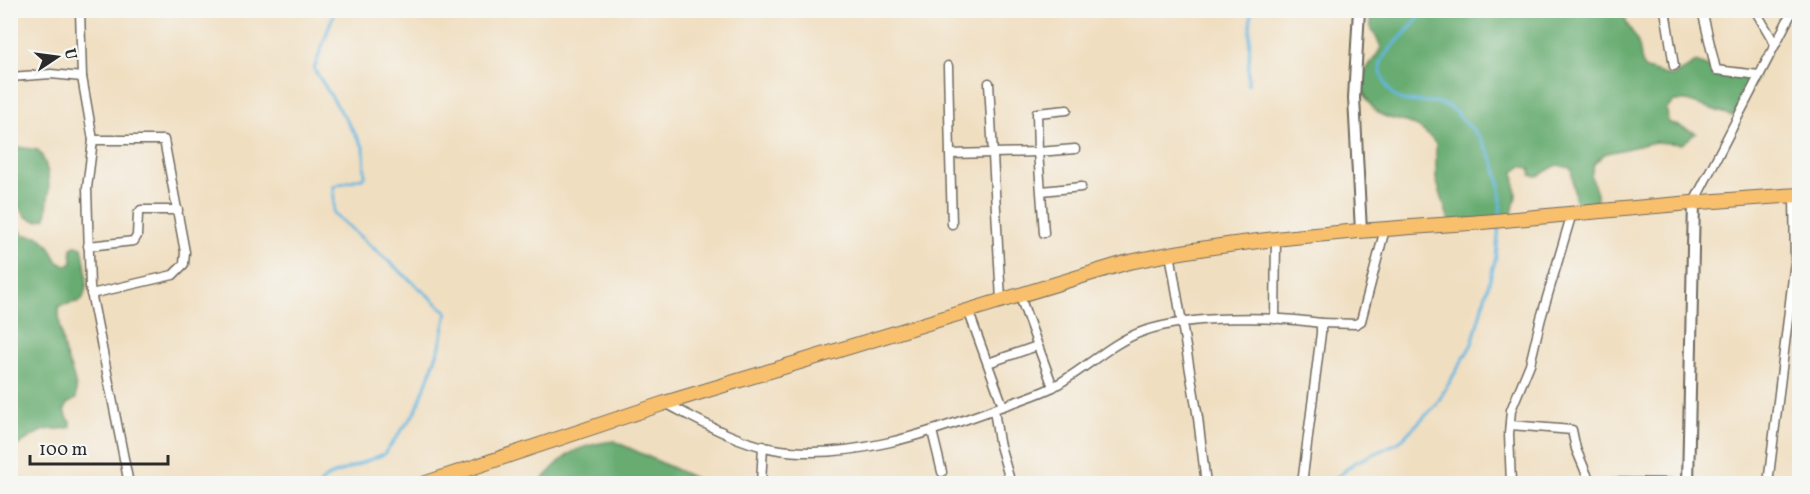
<svg xmlns="http://www.w3.org/2000/svg" width="1810" height="494" font-family="Vollkorn,serif">
<style>
.forest{fill:#67ac71;stroke:#496c4e;stroke-width:1.5}
.lines{fill:none;stroke-linecap:round;stroke-linejoin:round}
.stream{stroke:#64b7e0;stroke-width:3}
.minor-casing{stroke:#706a5f;stroke-width:11}
.tertiary-casing{stroke:#706a5f;stroke-width:14}
.primary-casing{stroke:#706a5f;stroke-width:16}
.minor{stroke:#fff;stroke-width:8}
.tertiary{stroke:#fff;stroke-width:10}
.primary{stroke:#f8bf6c;stroke-width:14}
</style>
<rect width="100%" height="100%" fill="#f6f6f2"/>
<filter id="ink" filterUnits="userSpaceOnUse"><feTurbulence type="fractalNoise" baseFrequency=".0167" numOctaves="2"/><feDisplacementMap in="SourceGraphic" scale="12" xChannelSelector="R" yChannelSelector="G"/><feConvolveMatrix kernelMatrix="1 2 1 2 8 2 1 2 1" color-interpolation-filters="sRGB"/></filter>
<filter id="wash" filterUnits="userSpaceOnUse"><feTurbulence type="fractalNoise" baseFrequency=".008" numOctaves="4" result="noise"/><feDisplacementMap in="SourceGraphic" scale="24" xChannelSelector="R" yChannelSelector="G"/><feGaussianBlur stdDeviation="1.35" result="paint"/><feColorMatrix in="noise" values="0 0 0 0 0 0 0 0 0 0 0 0 0 0 0 0 0 1.4 0 .05"/><feComposite in="paint" operator="in"/></filter>
<g filter="url(#wash)">
<rect width="100%" height="100%" fill="#f0dec0"/>
<g class="forest">
<path d="M 1368,10 L 1624,11 C 1627,32 1633,28 1638,43 C 1641,51 1640,59 1644,68 L 1672,77 L 1696,62 L 1716,70 L 1757,78 L 1733,116 L 1687,101 L 1674,101 L 1667,109 L 1668,122 L 1696,133 L 1682,144 L 1655,142 L 1604,154 L 1594,164 L 1591,176 L 1597,194 L 1597,202 L 1576,205 L 1571,168 L 1557,165 L 1538,176 L 1531,175 L 1530,169 L 1522,166 L 1514,172 L 1516,196 L 1511,219 L 1450,224 L 1436,179 L 1436,144 C 1429,135 1422,128 1411,124 C 1403,120 1392,120 1384,116 C 1369,109 1356,86 1366,70 C 1371,61 1377,57 1381,47 L 1371,27 Z"/>
<path d="M 11,146 L 38,150 C 53,170 49,194 46,218 L 37,221 L 26,217 L 19,207 L 11,206 Z"/>
<path d="M 10,222 L 25,235 L 38,236 L 48,244 L 58,262 L 66,266 L 72,263 L 71,248 L 77,245 L 82,247 C 85,263 91,286 81,301 L 59,306 C 59,321 61,338 65,353 C 70,368 78,383 76,399 L 67,404 L 64,412 L 70,421 L 71,427 C 62,430 55,428 46,430 C 32,433 23,444 11,449 Z"/>
<path d="M 614,441 L 699,480 L 706,483 L 539,483 C 566,453 574,446 614,441 Z"/>
</g>
<g class="lines">
<g class="stream">
<path d="M 1424,10 C 1413,29 1392,43 1383,59 C 1378,66 1381,74 1384,81 C 1399,115 1424,94 1447,106 C 1453,108 1459,116 1464,121 C 1492,146 1504,178 1500,215"/>
<path d="M 1248,85 L 1251,10"/>
<path d="M 320,484 L 327,477 L 384,454 L 416,411 L 440,346 L 447,312 L 334,214 L 334,186 L 365,177 L 364,148 L 314,69 L 335,10"/>
<path d="M 1334,484 L 1335,479 L 1354,463 L 1399,442 L 1436,405 L 1472,344 L 1496,257 L 1499,224"/>
</g>
</g>
</g>
<g filter="url(#ink)">
<g class="lines">
<defs>
<g id="minor">
<path d="M 1665,10 L 1674,66"/>
<path d="M 1702,10 L 1716,70 L 1759,75"/>
<path d="M 1755,10 L 1775,44"/>
<path d="M 948,66 L 950,154 L 1038,152 L 1037,113 L 1067,110"/>
<path d="M 10,77 L 51,74 L 82,77 L 80,10"/>
<path d="M 82,77 L 93,140 L 87,188 L 90,287 L 129,484"/>
<path d="M 989,83 L 1001,300"/>
<path d="M 950,154 L 952,224"/>
<path d="M 1042,191 L 1081,187"/>
<path d="M 1694,202 L 1793,10"/>
<path d="M 1044,233 L 1038,152 L 1075,149"/>
<path d="M 88,246 L 134,241 L 137,236 L 138,214 L 141,210 L 178,210"/>
<path d="M 1170,253 L 1198,418 L 1206,484"/>
<path d="M 91,294 L 173,275 L 184,264 L 185,252 L 164,140 L 93,140"/>
<path d="M 1019,294 L 1053,387"/>
<path d="M 968,310 L 1003,406"/>
<path d="M 1275,319 L 1276,239"/>
<path d="M 1321,323 L 1356,324 L 1361,321 L 1385,229"/>
<path d="M 988,363 L 1037,346"/>
<path d="M 665,403 C 700,421 735,442 774,449 C 847,462 933,432 1000,407 C 1018,401 1034,396 1051,388 C 1084,371 1109,343 1144,331 C 1192,315 1271,316 1321,323 L 1321,333 L 1302,484"/>
<path d="M 994,410 L 999,442 L 1011,484"/>
<path d="M 1510,425 L 1572,430 L 1576,449 L 1590,482 L 1678,483 L 1688,481"/>
<path d="M 932,431 L 942,472"/>
<path d="M 761,484 L 763,446"/>
<path d="M 1511,484 L 1509,434 L 1511,410 L 1530,364 L 1541,318 L 1572,213"/>
<path d="M 1567,484 L 1590,482"/>
<path d="M 1768,484 L 1795,261 L 1794,196"/>
</g>
<g id="tertiary">
<path d="M 1359,10 L 1354,98 L 1361,231"/>
<path d="M 1688,484 L 1694,202"/>
</g>
<path id="primary" d="M 423,484 L 665,403 L 1125,263 C 1243,237 1362,231 1482,222 C 1588,213 1693,201 1800,195"/>
</defs>
<use href="#minor" class="minor-casing"/>
<use href="#tertiary" class="tertiary-casing"/>
<use href="#primary" class="primary-casing"/>
<use href="#minor" class="minor"/>
<use href="#tertiary" class="tertiary"/>
<use href="#primary" class="primary"/>
</g>
</g>
<rect width="1810" height="494" fill="none" stroke="#f6f6f2" stroke-width="36"/>
<g transform="translate(57 57) rotate(77)" stroke="#f6f6f2" stroke-width="4.5" paint-order="stroke">
<path d="M0-4.5L10 22L0 15L-10 22Z" fill="#2b2b2b"/>
<text y="-9" font-size="16" font-weight="bold" text-anchor="middle" fill="#2b2b2b">U</text>
</g>
<path d="M30 455v9h138v-9" fill="none" stroke="#2b2b2b" stroke-width="3"/>
<text x="39" y="455" font-size="18" fill="#2b2b2b" stroke="#f6f6f2" stroke-width="4.5" paint-order="stroke">100 m</text>
</svg>
